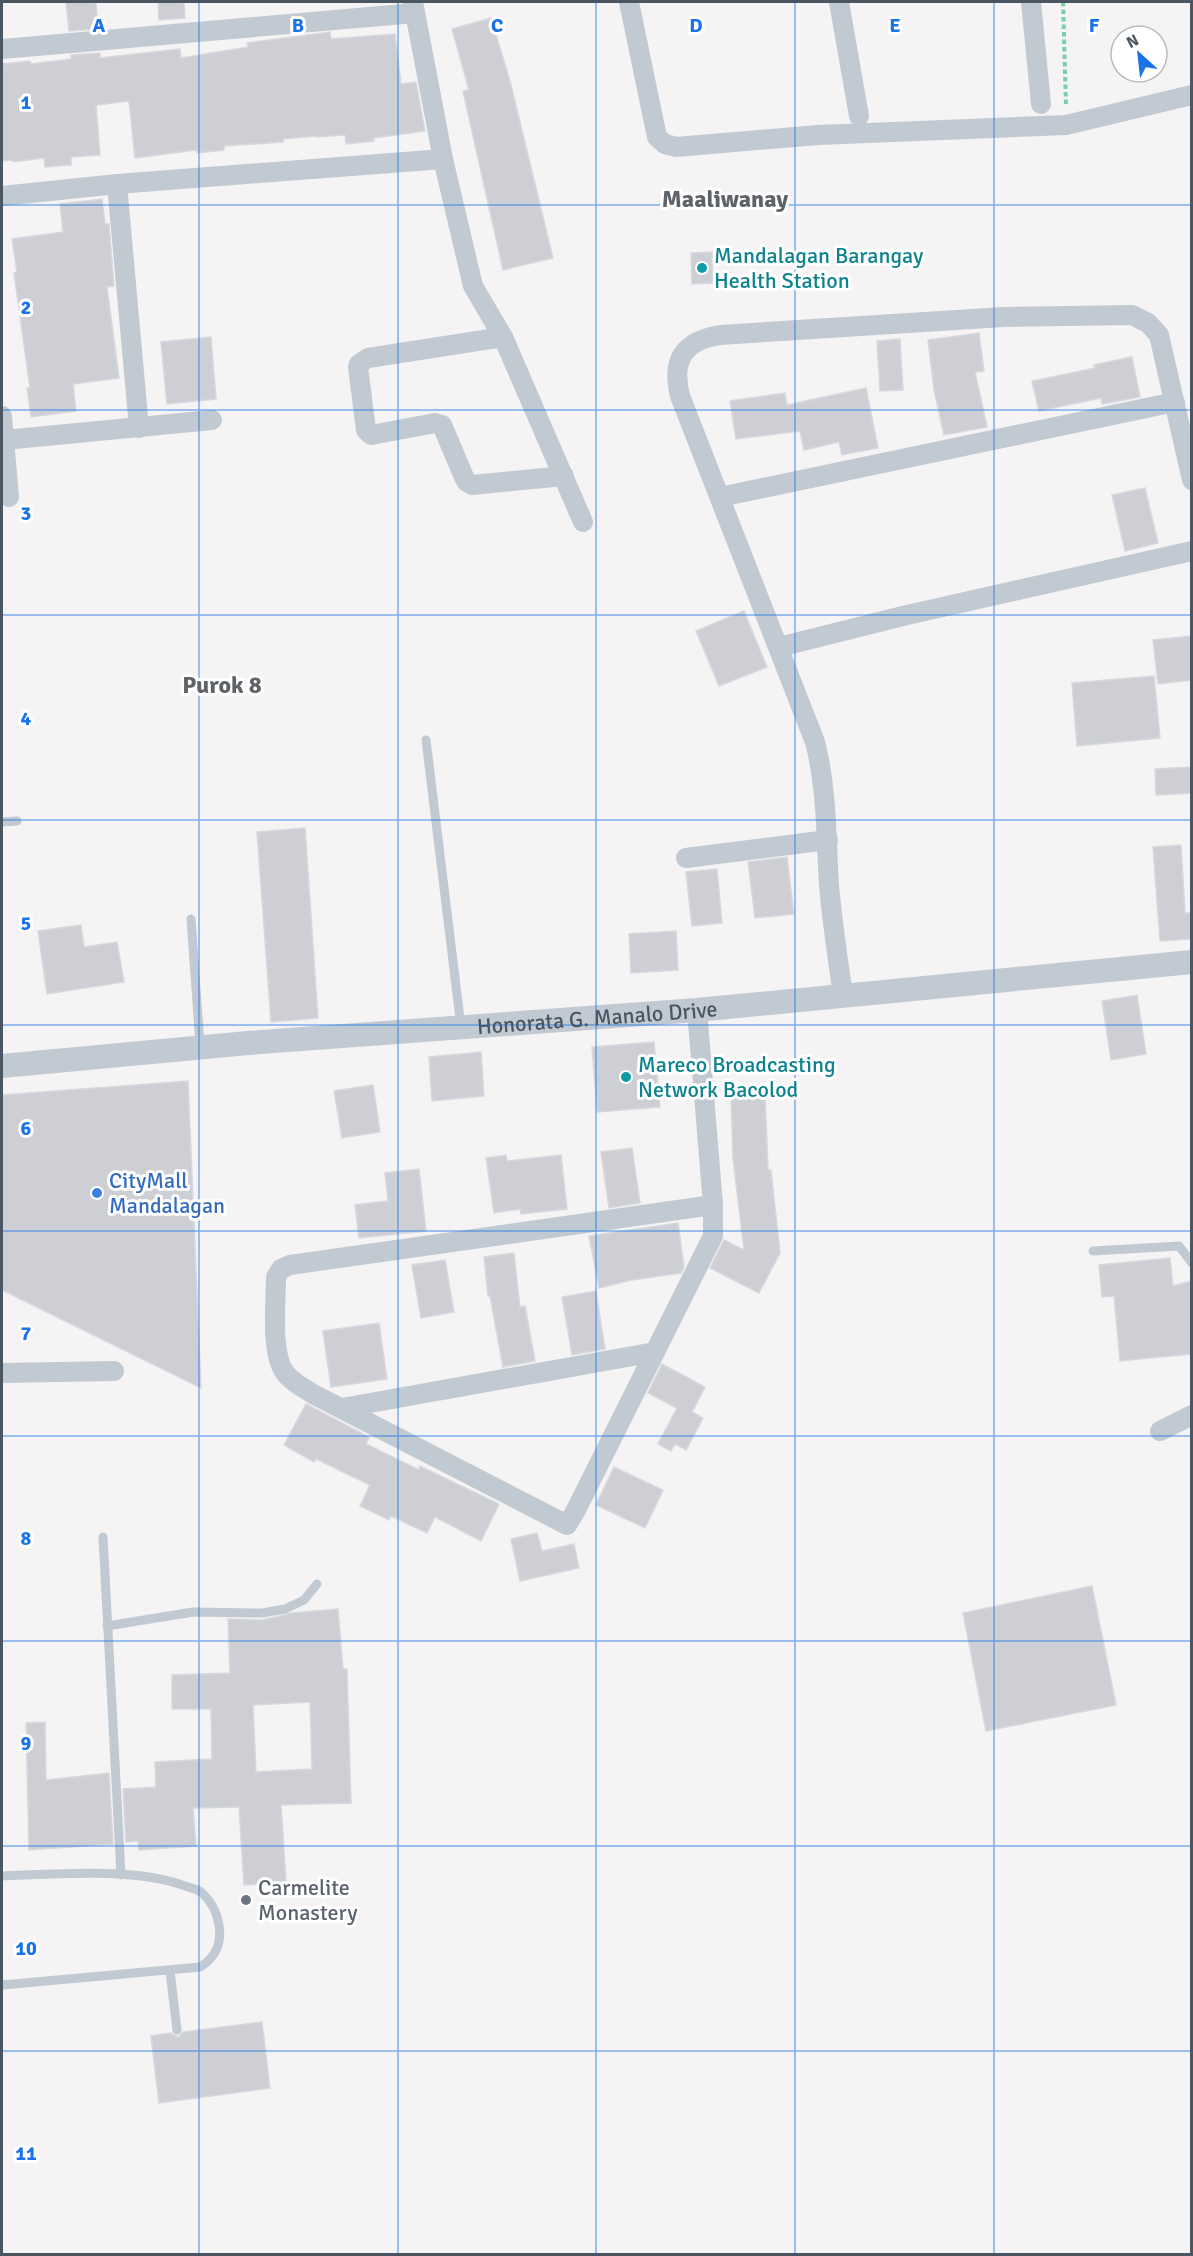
<svg xmlns="http://www.w3.org/2000/svg" width="1193" height="2256" font-family="Signika,sans-serif">
<style>
.building{fill:#cdcfd5;stroke:#d7d9de;stroke-width:1.5;fill-rule:evenodd}
.lines{fill:none;stroke-linecap:round;stroke-linejoin:round}
.path{stroke:#7ad0a6;stroke-width:4;stroke-dasharray:4.5 3;stroke-linecap:butt}
.service{stroke:#c1cad2;stroke-width:9}
.minor{stroke:#c1cad2;stroke-width:20}
.tertiary{stroke:#c1cad2;stroke-width:24}
.grid{fill:none;stroke:#1a73e8;stroke-width:1.5;stroke-opacity:0.55}
.culture-dot{fill:#0f9aa8;stroke:#fff;stroke-width:2}
.shop-dot{fill:#3f7fe0;stroke:#fff;stroke-width:2}
.worship-dot{fill:#6b7280;stroke:#fff;stroke-width:2}
.labels{text-anchor:middle;dominant-baseline:central;stroke-width:6;stroke-linejoin:round;paint-order:stroke}
.culture-label{font-size:22px;fill:#0d838f;stroke:#fff;text-anchor:start}
.street-label{font-size:22px;fill:#4a5661;stroke:#fff}
.shop-label{font-size:22px;fill:#366cbe;stroke:#fff;text-anchor:start}
.worship-label{font-size:22px;fill:#5b616d;stroke:#fff;text-anchor:start}
.neighbourhood-label{font-size:24px;font-weight:bold;fill:#5f6368;stroke:#fff}
.grid-label{font-size:20px;text-anchor:middle;font-weight:bold;fill:#1a73e8;stroke:#fff;stroke-width:6;stroke-linejoin:round;paint-order:stroke}
</style>
<rect width="100%" height="100%" fill="#f5f3f3"/>
<g class="building">
<path d="M 66,2 L 96,2 L 98,29 L 69,31 Z"/>
<path d="M 158,2 L 184,2 L 185,18 L 159,20 Z"/>
<path d="M 491,18 L 510,81 L 553,258 L 503,270 L 463,91 L 469,90 L 452,29 Z"/>
<path d="M 330,32 L 331,39 L 395,34 L 401,84 L 416,82 L 425,131 L 373,138 L 374,141 L 346,144 L 345,135 L 316,137 L 316,136 L 283,139 L 283,142 L 224,146 L 224,150 L 197,153 L 196,150 L 135,158 L 129,101 L 96,105 L 100,155 L 71,157 L 71,165 L 45,167 L 44,158 L 13,162 L 13,160 L 2,161 L 2,64 L 30,61 L 31,64 L 71,59 L 71,55 L 100,53 L 100,58 L 180,49 L 181,58 L 248,47 L 247,43 Z"/>
<path d="M 102,199 L 105,224 L 109,224 L 114,286 L 107,287 L 119,378 L 73,384 L 76,411 L 31,417 L 27,388 L 30,388 L 14,273 L 17,272 L 12,239 L 63,232 L 60,204 Z"/>
<path d="M 712,252 L 713,283 L 692,284 L 691,253 Z"/>
<path d="M 979,333 L 984,371 L 975,372 L 987,427 L 944,435 L 934,390 L 928,340 Z"/>
<path d="M 211,337 L 216,399 L 167,404 L 161,342 Z"/>
<path d="M 900,339 L 903,390 L 880,391 L 877,341 Z"/>
<path d="M 1132,357 L 1140,397 L 1102,404 L 1101,398 L 1039,411 L 1032,381 L 1095,368 L 1094,365 Z"/>
<path d="M 866,388 L 878,448 L 842,455 L 839,442 L 804,450 L 800,431 L 736,439 L 730,401 L 785,393 L 787,405 Z"/>
<path d="M 1145,488 L 1158,543 L 1125,551 L 1112,495 Z"/>
<path d="M 744,611 L 767,667 L 719,686 L 696,631 Z"/>
<path d="M 1191,636 L 1191,680 L 1158,684 L 1153,640 Z"/>
<path d="M 1154,676 L 1160,738 L 1077,746 L 1072,683 Z"/>
<path d="M 1191,767 L 1191,793 L 1156,795 L 1155,769 Z"/>
<path d="M 305,828 L 318,1018 L 271,1022 L 257,832 Z"/>
<path d="M 1181,845 L 1185,913 L 1191,913 L 1191,939 L 1160,941 L 1153,847 Z"/>
<path d="M 787,857 L 794,914 L 755,918 L 748,862 Z"/>
<path d="M 717,869 L 722,923 L 692,926 L 686,872 Z"/>
<path d="M 81,925 L 84,947 L 117,942 L 124,982 L 47,994 L 38,931 Z"/>
<path d="M 676,931 L 678,970 L 631,973 L 629,934 Z"/>
<path d="M 1137,995 L 1146,1054 L 1111,1060 L 1102,1001 Z"/>
<path d="M 654,1042 L 660,1107 L 597,1112 L 592,1047 Z"/>
<path d="M 481,1052 L 484,1096 L 432,1101 L 429,1057 Z"/>
<path d="M 188,1081 L 201,1388 L 2,1290 L 2,1095 Z"/>
<path d="M 373,1085 L 380,1132 L 342,1138 L 334,1091 Z"/>
<path d="M 765,1095 L 768,1170 L 771,1170 L 780,1253 L 759,1293 L 710,1268 L 724,1240 L 744,1250 L 733,1159 L 731,1097 Z"/>
<path d="M 632,1148 L 640,1203 L 609,1208 L 601,1152 Z"/>
<path d="M 506,1155 L 507,1161 L 561,1155 L 567,1209 L 521,1214 L 520,1209 L 494,1213 L 486,1158 Z"/>
<path d="M 419,1169 L 426,1231 L 359,1238 L 355,1205 L 388,1201 L 385,1173 Z"/>
<path d="M 678,1223 L 684,1267 L 681,1273 L 632,1280 L 599,1288 L 589,1236 Z"/>
<path d="M 514,1253 L 520,1307 L 525,1306 L 535,1361 L 503,1367 L 490,1296 L 488,1296 L 484,1257 Z"/>
<path d="M 1170,1258 L 1173,1286 L 1191,1281 L 1191,1354 L 1120,1361 L 1114,1296 L 1102,1297 L 1099,1265 Z"/>
<path d="M 445,1260 L 454,1312 L 421,1318 L 412,1265 Z"/>
<path d="M 596,1291 L 605,1349 L 572,1355 L 562,1297 Z"/>
<path d="M 379,1323 L 387,1379 L 331,1387 L 323,1331 Z"/>
<path d="M 662,1364 L 705,1387 L 692,1412 L 703,1418 L 686,1450 L 675,1444 L 671,1451 L 658,1444 L 677,1408 L 648,1393 Z"/>
<path d="M 306,1404 L 369,1437 L 366,1444 L 419,1470 L 420,1466 L 499,1504 L 481,1541 L 435,1517 L 427,1533 L 391,1516 L 389,1520 L 360,1506 L 370,1485 L 316,1459 L 314,1462 L 284,1445 Z"/>
<path d="M 614,1467 L 663,1490 L 645,1528 L 596,1505 Z"/>
<path d="M 537,1533 L 542,1551 L 574,1544 L 579,1568 L 520,1581 L 511,1539 Z"/>
<path d="M 1092,1586 L 1116,1705 L 986,1731 L 963,1613 Z"/>
<path d="M 338,1609 L 343,1669 L 347,1669 L 351,1803 L 281,1805 L 286,1882 L 244,1885 L 239,1807 L 193,1808 L 196,1846 L 139,1850 L 138,1841 L 126,1842 L 123,1789 L 156,1787 L 155,1762 L 212,1759 L 211,1709 L 172,1709 L 172,1675 L 230,1673 L 228,1619 L 263,1620 L 292,1613 ZM 310,1702 L 312,1769 L 256,1772 L 253,1705 Z"/>
<path d="M 45,1722 L 46,1780 L 109,1773 L 113,1844 L 29,1850 L 26,1723 Z"/>
<path d="M 262,2022 L 270,2088 L 159,2103 L 151,2036 L 171,2033 L 178,2037 L 183,2032 Z"/>
</g>
<g class="lines">
<path class="path" d="M 1063,2 L 1066,106"/>
<g class="service">
<path d="M 426,740 L 461,1027"/>
<path d="M 2,822 L 17,821"/>
<path d="M 191,919 L 200,1045"/>
<path d="M 1093,1251 L 1179,1246 L 1192,1263"/>
<path d="M 103,1537 L 121,1875"/>
<path d="M 107,1626 L 193,1612 L 262,1613 L 285,1609 L 304,1600 L 317,1584"/>
<path d="M 2,1876 C 56,1874 135,1867 185,1886 C 190,1888 198,1889 202,1893 C 212,1902 217,1912 219,1925 C 222,1944 216,1957 200,1967 L 2,1985"/>
<path d="M 170,1971 L 177,2030"/>
</g>
<g class="minor">
<path d="M 413,2 L 443,159 L 473,286 L 503,337 L 583,522"/>
<path d="M 629,2 L 657,137 L 665,144 L 676,147 L 818,135 L 1066,125 L 1192,95"/>
<path d="M 839,2 L 859,116"/>
<path d="M 1031,2 L 1041,104"/>
<path d="M 2,49 L 415,13"/>
<path d="M 117,184 L 139,428"/>
<path d="M 2,196 L 117,184 L 443,159"/>
<path d="M 503,337 L 368,358 L 359,364 L 358,367 L 366,430 L 371,435 L 435,423 L 442,425 L 464,477 L 467,482 L 472,485 L 564,476"/>
<path d="M 2,416 L 9,497"/>
<path d="M 4,440 L 212,420"/>
<path d="M 720,497 L 1175,402"/>
<path d="M 779,647 L 907,615 L 1192,551"/>
<path d="M 686,858 L 828,840"/>
<path d="M 843,996 C 838,959 832,922 829,885 C 826,837 827,788 815,742 L 680,396 C 671,359 684,341 720,335 L 1004,317 L 1132,315 L 1148,323 L 1159,335 L 1192,480"/>
<path d="M 697,1010 L 713,1205 L 713,1236 L 575,1512 L 567,1525 L 313,1394 C 304,1388 293,1383 286,1374 C 270,1355 276,1302 276,1277 L 281,1269 L 290,1265 L 713,1205"/>
<path d="M 2,1373 L 114,1371"/>
<path d="M 342,1408 L 655,1352"/>
<path d="M 1160,1431 L 1192,1415"/>
</g>
<path class="tertiary" id="s1" d="M 2,1066 L 248,1043 L 697,1010 L 1192,962"/>
</g>
<path class="grid" d="M 199,2 L 199,2254M 398,2 L 398,2254M 596,2 L 596,2254M 795,2 L 795,2254M 994,2 L 994,2254M 2,205 L 1192,205M 2,410 L 1192,410M 2,615 L 1192,615M 2,820 L 1192,820M 2,1025 L 1192,1025M 2,1231 L 1192,1231M 2,1436 L 1192,1436M 2,1641 L 1192,1641M 2,1846 L 1192,1846M 2,2051 L 1192,2051"/>
<g class="culture-dot">
<circle cx="702" cy="268" r="6"/>
<circle cx="626" cy="1077" r="6"/>
</g>
<circle class="shop-dot" cx="97" cy="1193" r="6"/>
<circle class="worship-dot" cx="246" cy="1900" r="6"/>
<g class="labels">
<g class="culture-label">
<text x="714" y="255">Mandalagan Barangay<tspan x="714" dy="25">Health Station</tspan></text>
<text x="638" y="1064">Mareco Broadcasting<tspan x="638" dy="25">Network Bacolod</tspan></text>
</g>
<g class="street-label">
<text stroke="none"><textPath href="#s1" startOffset="597">Honorata G. Manalo Drive</textPath></text>
</g>
<g class="shop-label">
<text x="109" y="1180">CityMall<tspan x="109" dy="25">Mandalagan</tspan></text>
</g>
<g class="worship-label">
<text x="258" y="1887">Carmelite<tspan x="258" dy="25">Monastery</tspan></text>
</g>
<g class="neighbourhood-label">
<text x="725" y="199">Maaliwanay</text>
<text x="222" y="685">Purok 8</text>
</g>
</g>
<g class="grid-label">
<text x="99" y="32">A</text>
<text x="298" y="32">B</text>
<text x="497" y="32">C</text>
<text x="696" y="32">D</text>
<text x="895" y="32">E</text>
<text x="1094" y="32">F</text>
<text x="26" y="109">1</text>
<text x="26" y="314">2</text>
<text x="26" y="520">3</text>
<text x="26" y="725">4</text>
<text x="26" y="930">5</text>
<text x="26" y="1135">6</text>
<text x="26" y="1340">7</text>
<text x="26" y="1545">8</text>
<text x="26" y="1750">9</text>
<text x="26" y="1955">10</text>
<text x="26" y="2160">11</text>
</g>
<rect width="1193" height="2256" fill="none" stroke="#4a5661" stroke-width="6"/>
<g transform="translate(1139 54) rotate(333)"><circle r="28" fill="#ffffff" stroke="#b7bbc0" stroke-width="1.5"/>
<path d="M0-4.5L10 22L0 15L-10 22Z" fill="#1a73e8"/>
<text y="-9" font-size="16" font-weight="bold" text-anchor="middle" fill="#4a5661">N</text>
</g>
</svg>
